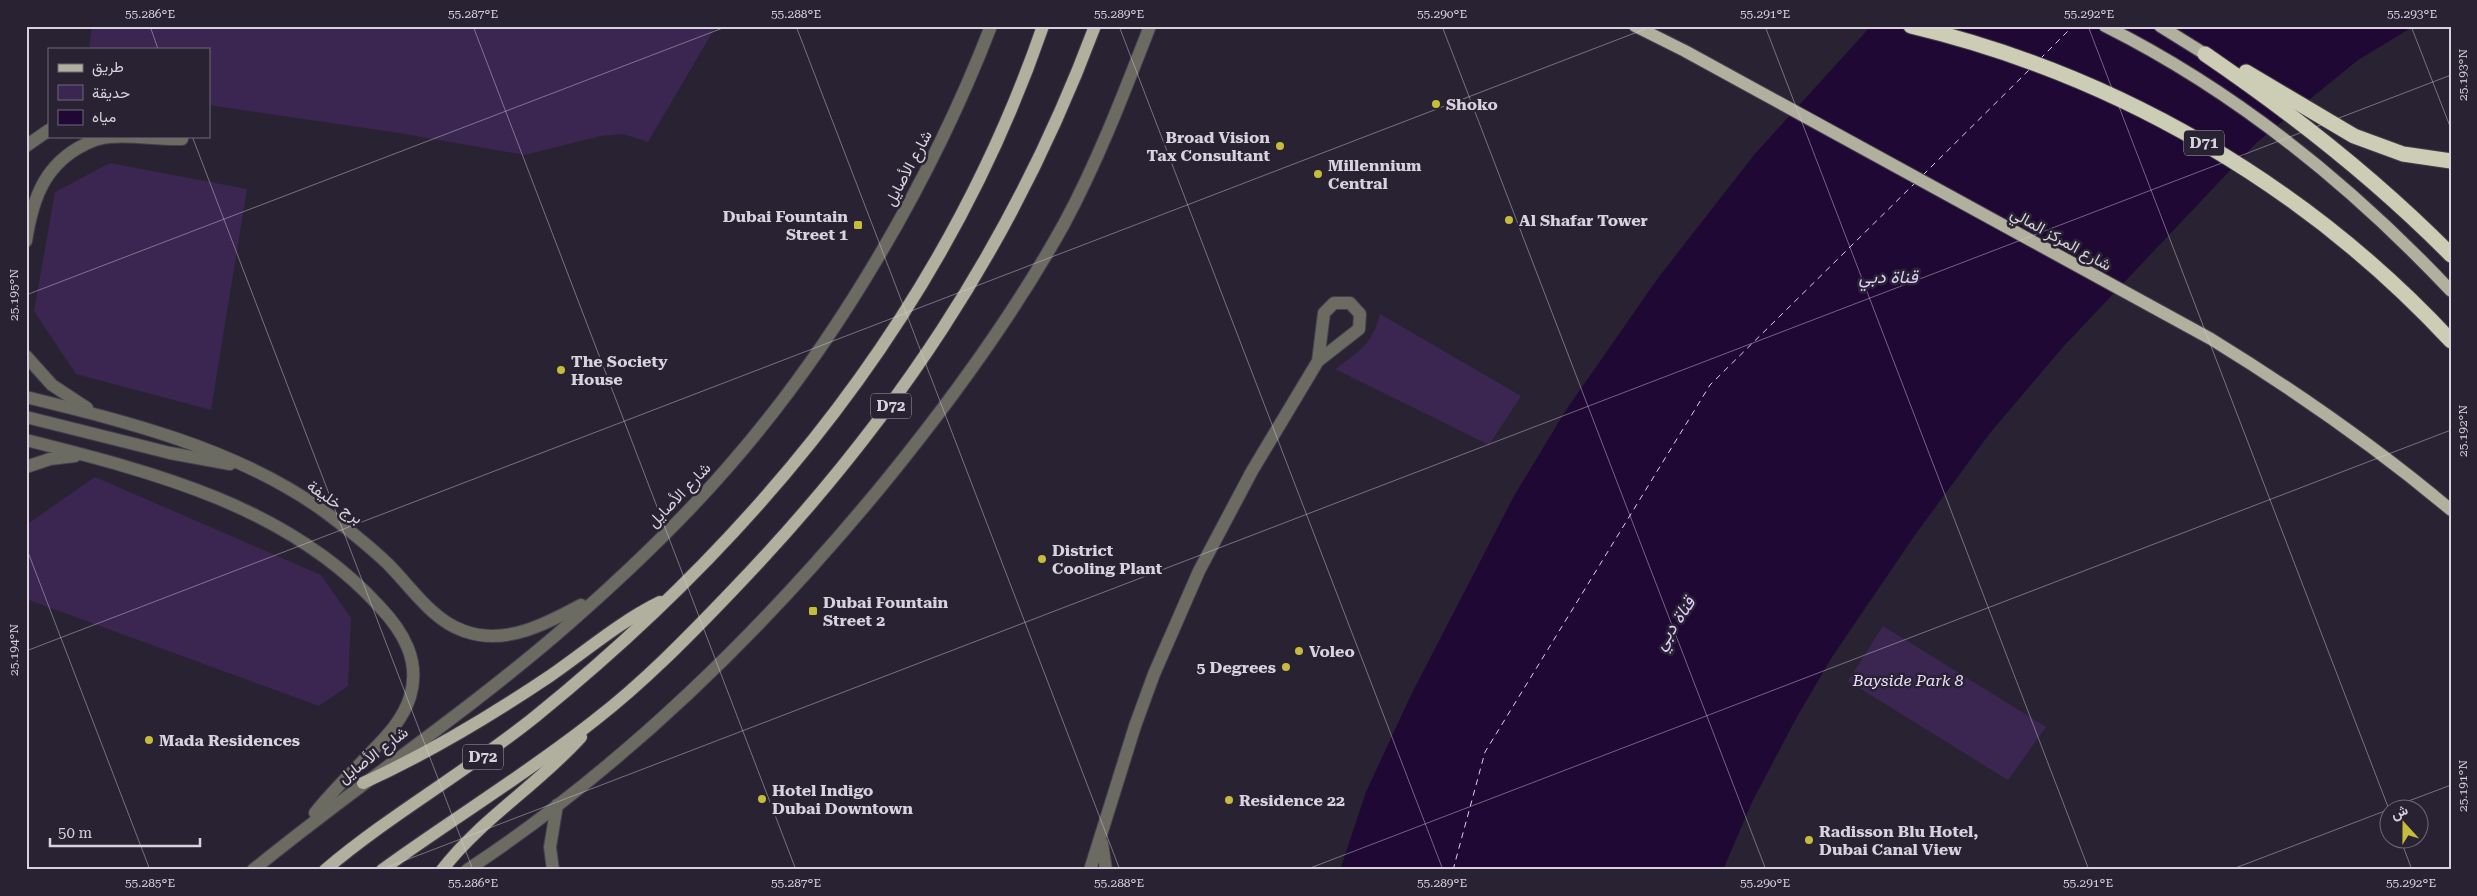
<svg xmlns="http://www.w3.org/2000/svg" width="2477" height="896" font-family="'Roboto Serif',Vazirmatn,serif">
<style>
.green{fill:#3a2650}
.water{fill:#200834}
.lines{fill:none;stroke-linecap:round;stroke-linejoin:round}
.ferry{stroke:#decaf9;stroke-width:1;stroke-dasharray:6 5;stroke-linecap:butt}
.minor-casing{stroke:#453e4d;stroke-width:14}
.major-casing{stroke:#453e4d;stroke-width:14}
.highway-casing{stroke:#453e4d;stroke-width:17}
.minor{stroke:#6b6b62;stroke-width:12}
.major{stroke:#b1b09e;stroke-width:12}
.highway{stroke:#cdccb5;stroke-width:15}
.ticks{fill:none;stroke:#d7d2dd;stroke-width:1;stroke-opacity:0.45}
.poi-dot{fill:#c6bc3c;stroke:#292232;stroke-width:2}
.labels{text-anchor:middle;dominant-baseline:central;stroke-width:5;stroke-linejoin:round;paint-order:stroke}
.shield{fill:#292232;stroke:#a39daa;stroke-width:1}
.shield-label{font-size:15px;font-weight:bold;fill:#d7d2dd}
.poi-label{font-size:16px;font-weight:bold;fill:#d7d2dd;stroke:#292232;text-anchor:start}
.street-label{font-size:16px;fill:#d7d2dd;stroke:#292232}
.park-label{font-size:16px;font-style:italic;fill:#ebddfd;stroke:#292232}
.water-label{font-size:18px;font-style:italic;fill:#decaf9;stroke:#292232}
.neatline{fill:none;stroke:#d7d2dd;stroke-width:2}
.ticks-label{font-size:12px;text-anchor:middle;fill:#d7d2dd}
</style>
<rect width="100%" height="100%" fill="#292232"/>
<g class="green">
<path d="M 92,26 L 716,26 L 648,142 L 623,134 L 600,136 L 525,155 L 399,133 L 209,105 L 209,49 L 89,49 Z"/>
<path d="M 110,163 L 247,189 L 211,410 L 76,374 L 34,311 L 55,192 Z"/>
<path d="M 1380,314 L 1521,396 L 1489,445 L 1335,369 C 1358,352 1373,344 1380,314 Z"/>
<path d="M 95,477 L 321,575 L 351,618 L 348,686 L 319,706 L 26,599 L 26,525 Z"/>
<path d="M 1883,626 L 2046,727 L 2008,780 L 1848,681 Z"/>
</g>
<path class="water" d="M 1871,26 L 2414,26 L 2358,60 L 2256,143 L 2063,347 L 1990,433 L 1915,535 L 1832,657 L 1798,715 L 1752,802 L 1723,870 L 1340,870 L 1366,792 L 1411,695 L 1514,496 L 1566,410 L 1658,278 L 1754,155 Z"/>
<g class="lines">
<g class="ferry">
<path d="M 2040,59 L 2073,26"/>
<path d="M 1923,175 L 2030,69"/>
<path d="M 1453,870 L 1485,752 L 1710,385 L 1915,183"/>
</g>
<defs>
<g id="minor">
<path d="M 26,146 L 49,130"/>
<path d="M 26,241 C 32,203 42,169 78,148 C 87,143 99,137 110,137 C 134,135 158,140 182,139"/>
<path d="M 26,356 L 52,385 L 87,408"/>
<path d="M 26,397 C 128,422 234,448 321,509 C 344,526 367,544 388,564 C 411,587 432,620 464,631 C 505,646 546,624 581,605"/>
<path d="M 26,417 L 170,453 L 230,464"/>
<path d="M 26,440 C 153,472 288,506 379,606 C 403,631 421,661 410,697 C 401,725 380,742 361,763 C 345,779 329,795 315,813"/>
<path d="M 26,467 L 50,459 L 75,456"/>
<path d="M 1102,843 L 1106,870"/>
<path d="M 253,870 C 352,789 459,718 556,635 C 616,583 676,527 728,467 C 836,344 932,179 991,26"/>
<path d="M 467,870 C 625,766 764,629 884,483 C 950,402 1013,316 1064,224 C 1098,161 1124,93 1150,26"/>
<path d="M 553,870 L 550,847 L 557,805"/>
<path d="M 1090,870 L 1135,726 L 1154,674 L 1199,571 L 1252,471 L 1318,361 L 1359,329 L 1360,314 L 1350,303 L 1334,303 L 1324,313 L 1318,361"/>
</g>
<g id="major">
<path d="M 1635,26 L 1685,51 L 2211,339 C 2294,390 2376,447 2451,510"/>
<path d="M 2105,26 C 2237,92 2350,184 2451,291"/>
<path d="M 2160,26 L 2205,54"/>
<path d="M 363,783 C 429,753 489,717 550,676 C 586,651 621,621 660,602"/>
<path d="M 325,870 C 391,814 468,771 536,716 C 763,532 947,305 1043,26"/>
<path d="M 382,870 C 452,819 527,774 595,720 C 643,683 688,637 731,592 C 892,425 1013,245 1095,26"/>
<path d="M 442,870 C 481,819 538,785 581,737"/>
</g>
<g id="highway">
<path d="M 1911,26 C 2117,75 2307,186 2451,341"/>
<path d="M 2205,54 C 2293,114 2376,179 2451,255"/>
<path d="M 2246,72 L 2354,136 L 2403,154 L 2451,161"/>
</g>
</defs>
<use href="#minor" class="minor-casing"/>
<use href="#major" class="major-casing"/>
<use href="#highway" class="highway-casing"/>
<use href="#minor" class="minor"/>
<use href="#major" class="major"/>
<use href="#highway" class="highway"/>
</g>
<path class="ticks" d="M 150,26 L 158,49M 473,26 L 796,870M 796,26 L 1120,870M 1119,26 L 1443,870M 1442,26 L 1766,870M 1765,26 L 2089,870M 2088,26 L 2390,812M 2411,26 L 2451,129M 192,136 L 473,870M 26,295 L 728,26M 26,547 L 150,870M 26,651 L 1653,26M 2390,808 L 2451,785M 2400,838 L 2412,870M 380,870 L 2451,75M 1305,870 L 2451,430M 2230,870 L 2390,809"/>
<g class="poi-dot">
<circle cx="1436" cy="104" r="5"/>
<circle cx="1280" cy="146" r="5"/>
<circle cx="1318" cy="174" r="5"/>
<circle cx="1509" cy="220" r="5"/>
<rect x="853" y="220" width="10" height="10" rx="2.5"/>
<circle cx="561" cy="370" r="5"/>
<circle cx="1042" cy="559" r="5"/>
<rect x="808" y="606" width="10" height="10" rx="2.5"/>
<circle cx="1299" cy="651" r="5"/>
<circle cx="1286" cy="667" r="5"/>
<circle cx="149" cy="740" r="5"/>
<circle cx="762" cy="799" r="5"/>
<circle cx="1229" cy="800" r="5"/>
<circle cx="1809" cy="840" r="5"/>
</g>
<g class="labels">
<g class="shield">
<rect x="2184" y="130.5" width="40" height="25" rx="4"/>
<rect x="871" y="393.5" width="40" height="25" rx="4"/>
<rect x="463" y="744.5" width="40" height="25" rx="4"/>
</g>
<g class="shield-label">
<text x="2204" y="143">D71</text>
<text x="891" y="406">D72</text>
<text x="483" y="757">D72</text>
</g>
<g class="poi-label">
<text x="1446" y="104">Shoko</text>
<text x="1270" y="137" text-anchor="end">Broad Vision<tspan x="1270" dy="18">Tax Consultant</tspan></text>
<text x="1328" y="165">Millennium<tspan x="1328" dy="18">Central</tspan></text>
<text x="848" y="216" text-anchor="end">Dubai Fountain<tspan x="848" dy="18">Street 1</tspan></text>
<text x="1519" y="220">Al Shafar Tower</text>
<text x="571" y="361">The Society<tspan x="571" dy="18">House</tspan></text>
<text x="1052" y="550">District<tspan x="1052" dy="18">Cooling Plant</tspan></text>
<text x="823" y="602">Dubai Fountain<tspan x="823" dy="18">Street 2</tspan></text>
<text x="1309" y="651">Voleo</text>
<text x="1276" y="667" text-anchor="end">5 Degrees</text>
<text x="159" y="740">Mada Residences</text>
<text x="772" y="790">Hotel Indigo<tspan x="772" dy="18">Dubai Downtown</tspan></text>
<text x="1239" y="800">Residence 22</text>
<text x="1819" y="831">Radisson Blu Hotel,<tspan x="1819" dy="18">Dubai Canal View</tspan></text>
</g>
<g class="street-label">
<text transform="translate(908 168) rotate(-62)">شارع الأصايل</text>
<text transform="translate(2061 239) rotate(29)">شارع المركز المالي</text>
<text transform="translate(679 495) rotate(-46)">شارع الأصايل</text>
<text transform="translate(335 502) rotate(35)">برج خليفة</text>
<text transform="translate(373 755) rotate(-37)">شارع الأصايل</text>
</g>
<g class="park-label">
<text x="1908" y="680">Bayside Park 8</text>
</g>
<g class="water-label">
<text x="1888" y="276">قناة دبي</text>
<text transform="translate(1674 623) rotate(-56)">قناة دبي</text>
</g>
</g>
<rect width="2477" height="896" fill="none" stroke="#292232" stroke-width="55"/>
<rect x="48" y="48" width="162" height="90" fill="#292232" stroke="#6f6876"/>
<rect x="58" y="64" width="25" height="8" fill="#b1b09e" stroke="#6f6876"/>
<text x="92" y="72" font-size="15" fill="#d7d2dd">طريق</text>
<rect x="58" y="85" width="25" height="15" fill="#3a2650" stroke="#6f6876"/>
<text x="92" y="98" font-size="15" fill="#d7d2dd">حديقة</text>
<rect x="58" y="110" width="25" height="15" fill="#200834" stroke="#6f6876"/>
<text x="92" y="122" font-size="15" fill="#d7d2dd">مياه</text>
<g transform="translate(2404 824) rotate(339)"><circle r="24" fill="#292232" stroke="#6f6876"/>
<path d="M0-4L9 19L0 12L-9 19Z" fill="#c6bc3c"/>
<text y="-8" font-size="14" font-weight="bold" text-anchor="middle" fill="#d7d2dd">ش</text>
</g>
<path d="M50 838v8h150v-8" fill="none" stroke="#d7d2dd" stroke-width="2.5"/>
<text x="58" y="838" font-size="15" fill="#d7d2dd" stroke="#292232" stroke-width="4" paint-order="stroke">50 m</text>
<rect x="28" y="28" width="2422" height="840" class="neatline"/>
<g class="ticks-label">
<text x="150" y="18">55.286°E</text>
<text x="473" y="18">55.287°E</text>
<text x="796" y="18">55.288°E</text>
<text x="1119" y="18">55.289°E</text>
<text x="1442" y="18">55.290°E</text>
<text x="1765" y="18">55.291°E</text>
<text x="2089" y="18">55.292°E</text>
<text x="2412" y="18">55.293°E</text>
<text transform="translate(2463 75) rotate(-90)" y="4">25.193°N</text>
<text transform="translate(14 295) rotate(-90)" y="4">25.195°N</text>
<text transform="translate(2463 431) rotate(-90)" y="4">25.192°N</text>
<text transform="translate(14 650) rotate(-90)" y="4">25.194°N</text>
<text transform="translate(2463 786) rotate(-90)" y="4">25.191°N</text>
<text x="150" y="887">55.285°E</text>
<text x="473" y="887">55.286°E</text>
<text x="796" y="887">55.287°E</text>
<text x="1119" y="887">55.288°E</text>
<text x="1442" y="887">55.289°E</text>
<text x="1765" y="887">55.290°E</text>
<text x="2088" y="887">55.291°E</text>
<text x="2411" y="887">55.292°E</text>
</g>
</svg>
